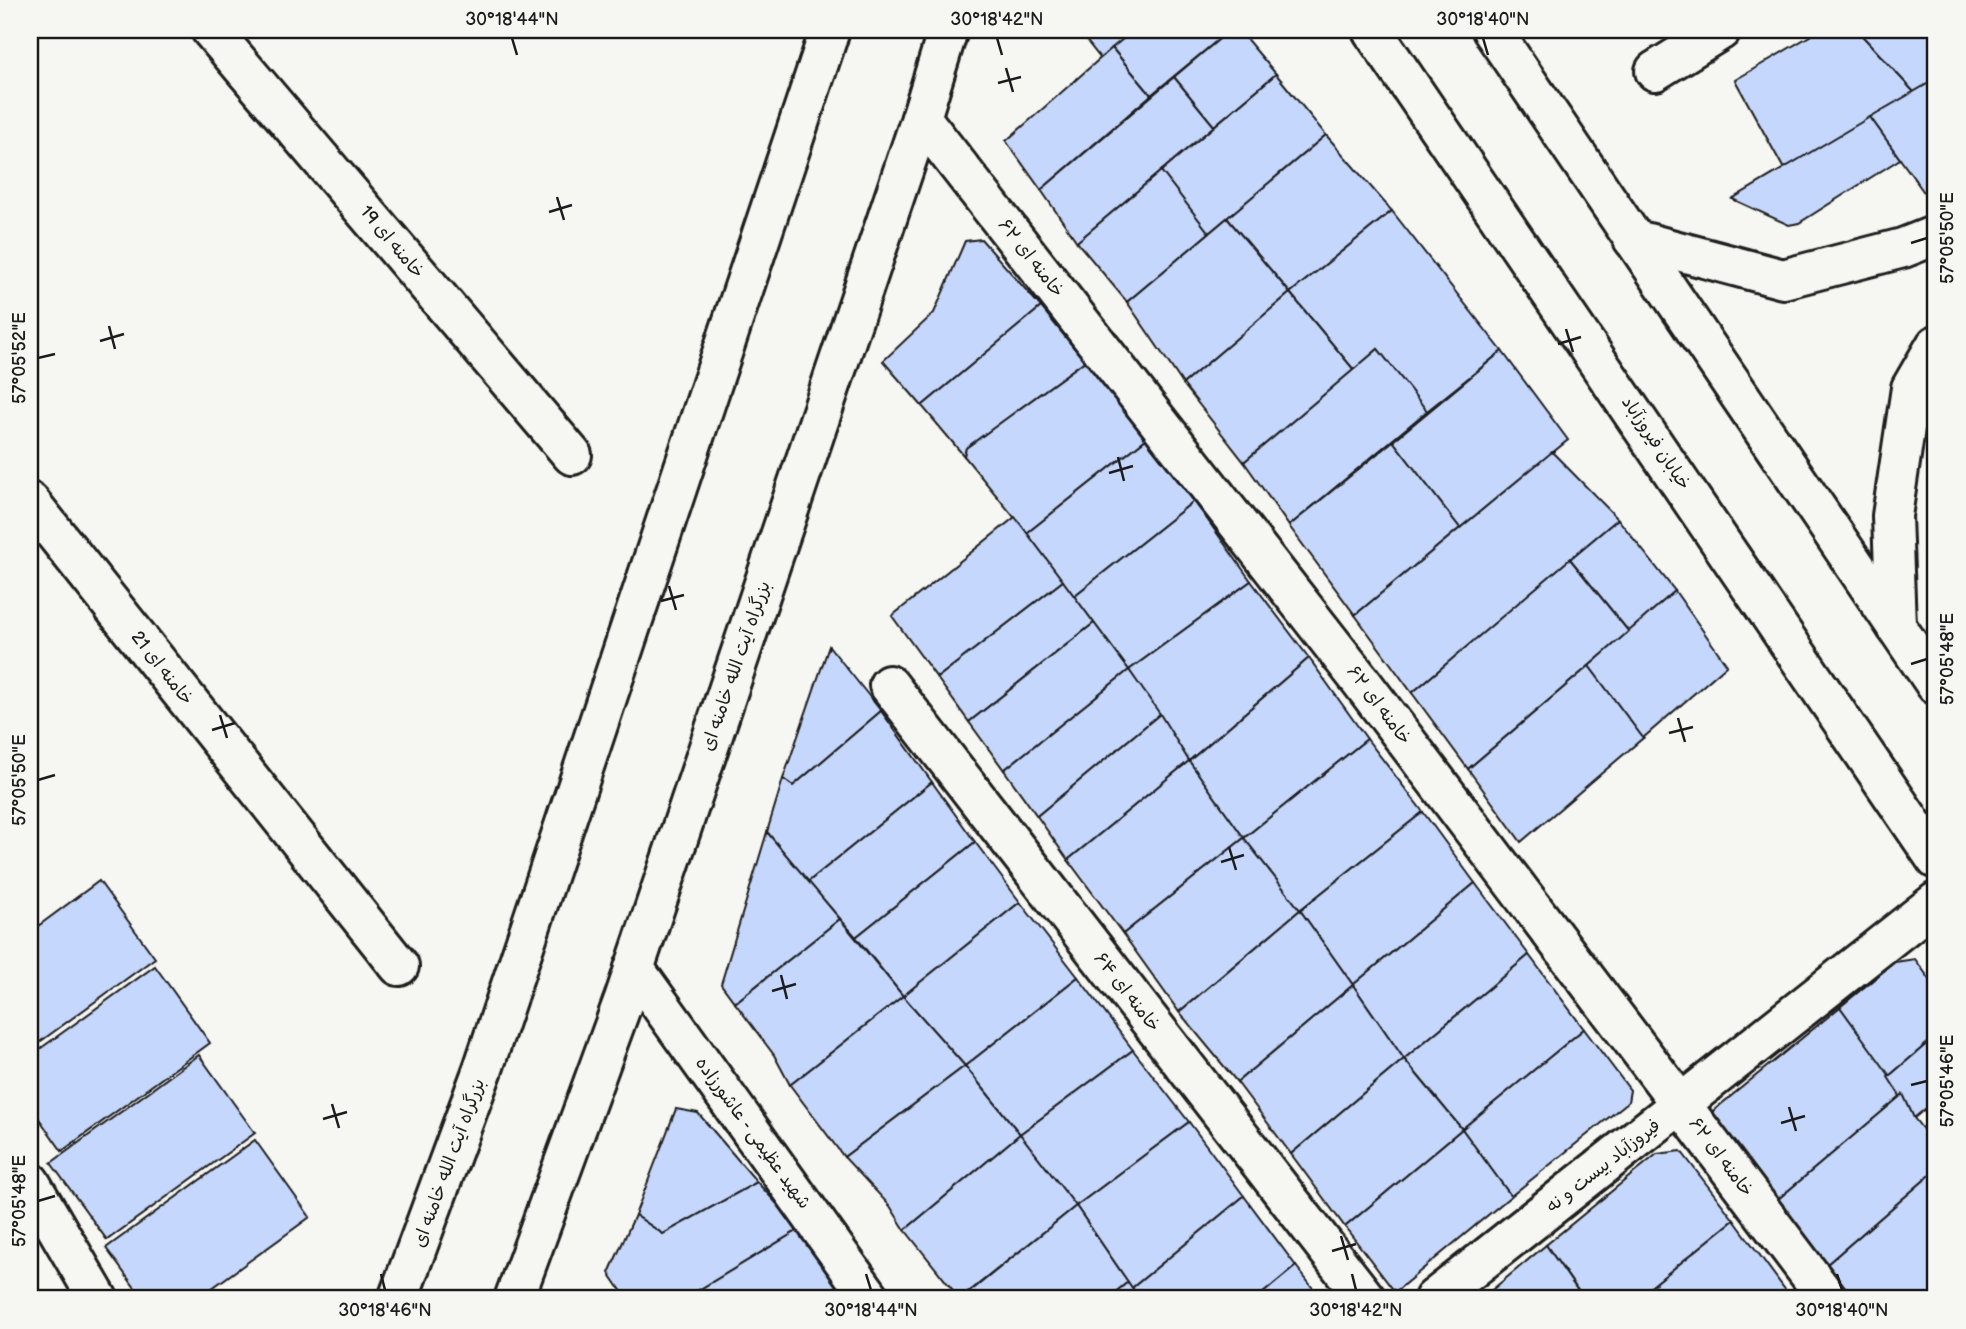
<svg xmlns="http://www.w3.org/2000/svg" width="1966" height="1329" font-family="'Balsamiq Sans','Playpen Sans Arabic',sans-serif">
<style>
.building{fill:#c5d7fd;stroke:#1c1c1c;stroke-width:2}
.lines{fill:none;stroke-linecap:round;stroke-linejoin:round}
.minor-casing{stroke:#1c1c1c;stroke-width:44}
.major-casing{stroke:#1c1c1c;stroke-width:44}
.highway-casing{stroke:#1c1c1c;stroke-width:44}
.minor{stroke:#f6f6f2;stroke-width:38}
.major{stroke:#f6f6f2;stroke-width:38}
.highway{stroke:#f6f6f2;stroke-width:38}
.ticks{fill:none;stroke:#1c1c1c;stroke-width:2.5}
.labels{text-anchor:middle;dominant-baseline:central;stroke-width:6;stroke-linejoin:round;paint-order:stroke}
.street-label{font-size:18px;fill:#1c1c1c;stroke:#f6f6f2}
.neatline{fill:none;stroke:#1c1c1c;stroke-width:2.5}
.ticks-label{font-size:18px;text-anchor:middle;fill:#1c1c1c}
</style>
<rect width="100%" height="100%" fill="#f6f6f2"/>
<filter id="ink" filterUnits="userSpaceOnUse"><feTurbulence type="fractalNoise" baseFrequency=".0143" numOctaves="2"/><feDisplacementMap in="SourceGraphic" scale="14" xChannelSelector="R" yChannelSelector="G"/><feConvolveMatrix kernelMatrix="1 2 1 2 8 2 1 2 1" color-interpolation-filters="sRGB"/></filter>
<g filter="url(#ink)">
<g class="building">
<path d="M 1078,30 L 1135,30 L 1101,59 Z"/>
<path d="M 1134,30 L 1230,30 L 1151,95 L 1112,48 Z"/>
<path d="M 1230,30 L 1239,30 L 1276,74 L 1214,126 L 1174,77 Z"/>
<path d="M 1820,30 L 1857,30 L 1914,92 L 1784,169 L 1735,80 Z"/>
<path d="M 1857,30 L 1936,30 L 1936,79 L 1914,92 Z"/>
<path d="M 1112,48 L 1151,95 L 1041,190 L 1006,141 Z"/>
<path d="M 1276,74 L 1326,135 L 1209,233 L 1161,171 Z"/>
<path d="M 1174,77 L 1214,126 L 1077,242 L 1041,190 Z"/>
<path d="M 1936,79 L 1936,193 L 1928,198 L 1870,117 Z"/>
<path d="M 1870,117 L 1900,159 L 1799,223 L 1789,225 L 1732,199 Z"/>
<path d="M 1326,135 L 1392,211 L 1290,293 L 1227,218 Z"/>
<path d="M 1161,171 L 1209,233 L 1127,302 L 1077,242 Z"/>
<path d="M 1392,211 L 1502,351 L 1427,411 L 1378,349 L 1354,370 L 1290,293 Z"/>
<path d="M 1227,218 L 1290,293 L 1183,384 L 1127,302 Z"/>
<path d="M 981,239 L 1041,307 L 922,406 L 883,361 L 934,313 L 965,241 Z"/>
<path d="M 1290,293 L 1354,370 L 1244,462 L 1183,384 Z"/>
<path d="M 1041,307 L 1085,361 L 966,448 L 964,456 L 922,406 Z"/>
<path d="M 1378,349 L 1427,411 L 1289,526 L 1244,462 Z"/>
<path d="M 1502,351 L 1568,440 L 1460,528 L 1393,441 Z"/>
<path d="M 1085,361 L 1146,439 L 1027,533 L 964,456 L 966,448 Z"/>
<path d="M 1146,439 L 1194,501 L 1074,596 L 1027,533 Z"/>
<path d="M 1393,441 L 1460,528 L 1355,615 L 1289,526 Z"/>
<path d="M 1552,452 L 1618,519 L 1412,693 L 1355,615 Z"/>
<path d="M 1194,501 L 1251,581 L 1129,670 L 1074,596 Z"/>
<path d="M 1015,517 L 1063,581 L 937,678 L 892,616 Z"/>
<path d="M 1618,519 L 1675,591 L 1629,632 L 1570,559 Z"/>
<path d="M 1570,559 L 1629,632 L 1468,769 L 1412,693 Z"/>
<path d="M 1063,581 L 1094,623 L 969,722 L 937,678 Z"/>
<path d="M 1251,581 L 1309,658 L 1189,761 L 1129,670 Z"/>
<path d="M 1675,591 L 1727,665 L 1643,738 L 1589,666 Z"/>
<path d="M 1094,623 L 1129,670 L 1004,770 L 969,722 Z"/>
<path d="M 829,646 L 881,711 L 793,786 L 783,779 Z"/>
<path d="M 1309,658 L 1367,739 L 1244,838 L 1189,761 Z"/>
<path d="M 1589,666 L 1643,738 L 1521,842 L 1468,769 Z"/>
<path d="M 1129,670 L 1160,714 L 1037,816 L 1004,770 Z"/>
<path d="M 881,711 L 932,782 L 808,882 L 767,832 L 783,779 L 793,786 Z"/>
<path d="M 1160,714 L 1189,761 L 1068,860 L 1037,816 Z"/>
<path d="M 1367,739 L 1423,812 L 1300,910 L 1244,838 Z"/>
<path d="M 1189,761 L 1244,838 L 1123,934 L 1068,860 Z"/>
<path d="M 932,782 L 975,842 L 856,937 L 808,882 Z"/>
<path d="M 1423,812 L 1475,883 L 1353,985 L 1300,910 Z"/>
<path d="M 767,832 L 840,919 L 735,1003 L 721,984 Z"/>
<path d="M 1244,838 L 1300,910 L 1179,1012 L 1123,934 Z"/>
<path d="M 975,842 L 1020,902 L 903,996 L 856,937 Z"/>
<path d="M 99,881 L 155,958 L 30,1049 L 30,932 Z"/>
<path d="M 1475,883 L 1529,955 L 1404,1059 L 1353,985 Z"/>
<path d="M 1020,902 L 1078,977 L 965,1066 L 903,996 Z"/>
<path d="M 1300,910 L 1353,985 L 1237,1082 L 1179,1012 Z"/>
<path d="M 840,919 L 903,996 L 790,1085 L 774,1055 L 735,1003 Z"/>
<path d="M 1529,955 L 1584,1029 L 1462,1129 L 1404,1059 Z"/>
<path d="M 1915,959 L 1936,988 L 1936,1036 L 1888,1077 L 1840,1007 L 1895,962 Z"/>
<path d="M 155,966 L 210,1043 L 62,1151 L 30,1106 L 30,1056 Z"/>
<path d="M 1078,977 L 1133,1050 L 1020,1134 L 965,1066 Z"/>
<path d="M 1353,985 L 1404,1059 L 1291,1154 L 1237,1082 Z"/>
<path d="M 903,996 L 965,1066 L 844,1157 L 790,1085 Z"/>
<path d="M 1840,1007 L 1903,1094 L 1776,1201 L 1708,1115 Z"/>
<path d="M 1584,1029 L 1630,1090 L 1628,1102 L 1511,1196 L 1462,1129 Z"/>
<path d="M 1936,1036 L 1936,1100 L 1914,1118 L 1888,1077 Z"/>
<path d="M 1133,1050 L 1189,1122 L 1076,1206 L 1020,1134 Z"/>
<path d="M 199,1055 L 255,1133 L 107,1240 L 51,1163 Z"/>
<path d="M 1404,1059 L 1462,1129 L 1345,1227 L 1291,1154 Z"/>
<path d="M 965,1066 L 1020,1134 L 905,1230 L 890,1206 L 844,1157 Z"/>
<path d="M 1903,1094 L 1914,1118 L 1936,1146 L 1936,1170 L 1825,1266 L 1776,1201 Z"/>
<path d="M 676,1109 L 698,1113 L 757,1182 L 663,1234 L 635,1215 Z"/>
<path d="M 1189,1122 L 1244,1196 L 1132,1288 L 1076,1206 Z"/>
<path d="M 1462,1129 L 1511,1196 L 1395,1292 L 1345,1227 Z"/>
<path d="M 1020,1134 L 1076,1206 L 960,1299 L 905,1230 Z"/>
<path d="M 255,1140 L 310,1217 L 197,1299 L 143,1299 L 106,1248 Z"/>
<path d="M 1681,1151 L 1734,1220 L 1636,1299 L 1584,1299 L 1546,1245 L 1657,1154 Z"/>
<path d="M 1936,1170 L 1936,1289 L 1925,1299 L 1851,1299 L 1825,1266 Z"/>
<path d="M 757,1182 L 800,1229 L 684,1299 L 627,1299 L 609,1273 L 635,1215 L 663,1234 Z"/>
<path d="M 1244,1196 L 1296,1266 L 1256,1299 L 1140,1299 L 1132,1288 Z"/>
<path d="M 1076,1206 L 1128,1282 L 1107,1299 L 961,1299 Z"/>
<path d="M 1734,1220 L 1789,1295 L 1785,1299 L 1636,1299 Z"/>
<path d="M 800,1229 L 846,1290 L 831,1299 L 684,1299 Z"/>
<path d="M 1546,1245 L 1578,1291 L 1568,1299 L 1481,1299 Z"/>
<path d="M 1296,1266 L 1321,1299 L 1256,1299 Z"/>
<path d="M 1128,1282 L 1140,1299 L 1107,1299 Z"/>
<path d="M 846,1290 L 854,1299 L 831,1299 Z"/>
<path d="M 1578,1291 L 1584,1299 L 1568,1299 Z"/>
</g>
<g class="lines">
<defs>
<g id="minor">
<path d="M 211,30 L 572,455"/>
<path d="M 1655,71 L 1721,30"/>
<path d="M 921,118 L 1360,680 L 1828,1299"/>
<path d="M 1633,239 L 1783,279 L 1903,248 L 1936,235"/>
<path d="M 30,502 L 399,966"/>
<path d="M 1896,626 L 1892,516 L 1911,388 L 1936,345"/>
<path d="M 889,685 L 1366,1299"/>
<path d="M 634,968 L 871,1299"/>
<path d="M 30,1182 L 98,1299"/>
<path d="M 1434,1299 L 1936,902"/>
</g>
<g id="major">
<path d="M 1372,30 L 1936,859"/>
<path d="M 1492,30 L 1936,685"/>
</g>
<g id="highway">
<path d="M 398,1299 L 483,1069 L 830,30"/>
<path d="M 514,1299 L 624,999 L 921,118 L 948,30"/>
</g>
</defs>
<use href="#minor" class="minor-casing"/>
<use href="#major" class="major-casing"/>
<use href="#highway" class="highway-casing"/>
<use href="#minor" class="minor"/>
<use href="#major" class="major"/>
<use href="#highway" class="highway"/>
</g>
</g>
<path class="ticks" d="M 512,38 L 517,55M 997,38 L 1002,55M 1483,38 L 1488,55M 1006,68 L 1013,92M 998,83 L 1021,77M 557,197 L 564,220M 549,212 L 572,205M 1911,243 L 1927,238M 109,326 L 115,349M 1566,329 L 1573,352M 100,341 L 124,334M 1558,344 L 1581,337M 38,358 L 55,354M 1118,457 L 1124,481M 1109,473 L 1133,466M 669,586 L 676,610M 661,601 L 684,595M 1911,664 L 1927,659M 220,715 L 227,738M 1678,718 L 1685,742M 212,730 L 235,723M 1669,733 L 1693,727M 38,780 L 55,775M 1229,847 L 1236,870M 1221,862 L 1244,855M 781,975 L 787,999M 772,991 L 796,984M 1911,1085 L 1927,1081M 332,1104 L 339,1128M 1789,1107 L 1796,1131M 323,1119 L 347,1112M 1781,1123 L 1805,1116M 38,1201 L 55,1196M 1341,1236 L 1348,1260M 1332,1251 L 1356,1244M 381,1274 L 385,1290M 866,1274 L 871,1290M 1352,1274 L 1356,1290M 1837,1274 L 1842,1290"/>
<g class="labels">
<g class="street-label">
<text transform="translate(392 242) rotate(50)">خامنه ای 19</text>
<text transform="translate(1031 258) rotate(52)">خامنه ای ۶۲</text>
<text transform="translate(1656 443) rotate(56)">خیابان فیروزآباد</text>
<text transform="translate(736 666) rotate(-71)">بزرگراه آیت الله خامنه ای</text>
<text transform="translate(162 668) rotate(52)">خامنه ای 21</text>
<text transform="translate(1379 705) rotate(53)">خامنه ای ۶۲</text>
<text transform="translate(1127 992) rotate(52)">خامنه ای ۶۴</text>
<text transform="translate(753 1133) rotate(54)">شهید عظیمی - عاشورزاده</text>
<text transform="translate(1721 1157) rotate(53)">خامنه ای ۶۲</text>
<text transform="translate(449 1163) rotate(-70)">بزرگراه آیت الله خامنه ای</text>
<text transform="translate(1603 1166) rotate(-38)">فیروزآباد بیست و نه</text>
</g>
</g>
<rect width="1966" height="1329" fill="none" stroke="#f6f6f2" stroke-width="77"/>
<rect x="38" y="38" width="1889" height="1252" class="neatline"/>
<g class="ticks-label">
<text x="512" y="25">30°18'44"N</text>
<text x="997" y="25">30°18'42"N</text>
<text x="1483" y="25">30°18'40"N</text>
<text transform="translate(1947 238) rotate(-90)" y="6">57°05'50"E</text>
<text transform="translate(19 358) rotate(-90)" y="6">57°05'52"E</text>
<text transform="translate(1947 659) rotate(-90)" y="6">57°05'48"E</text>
<text transform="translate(19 780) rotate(-90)" y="6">57°05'50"E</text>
<text transform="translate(1947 1081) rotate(-90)" y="6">57°05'46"E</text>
<text transform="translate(19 1201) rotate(-90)" y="6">57°05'48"E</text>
<text x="385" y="1316">30°18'46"N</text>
<text x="871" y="1316">30°18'44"N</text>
<text x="1356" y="1316">30°18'42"N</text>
<text x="1842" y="1316">30°18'40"N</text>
</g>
</svg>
